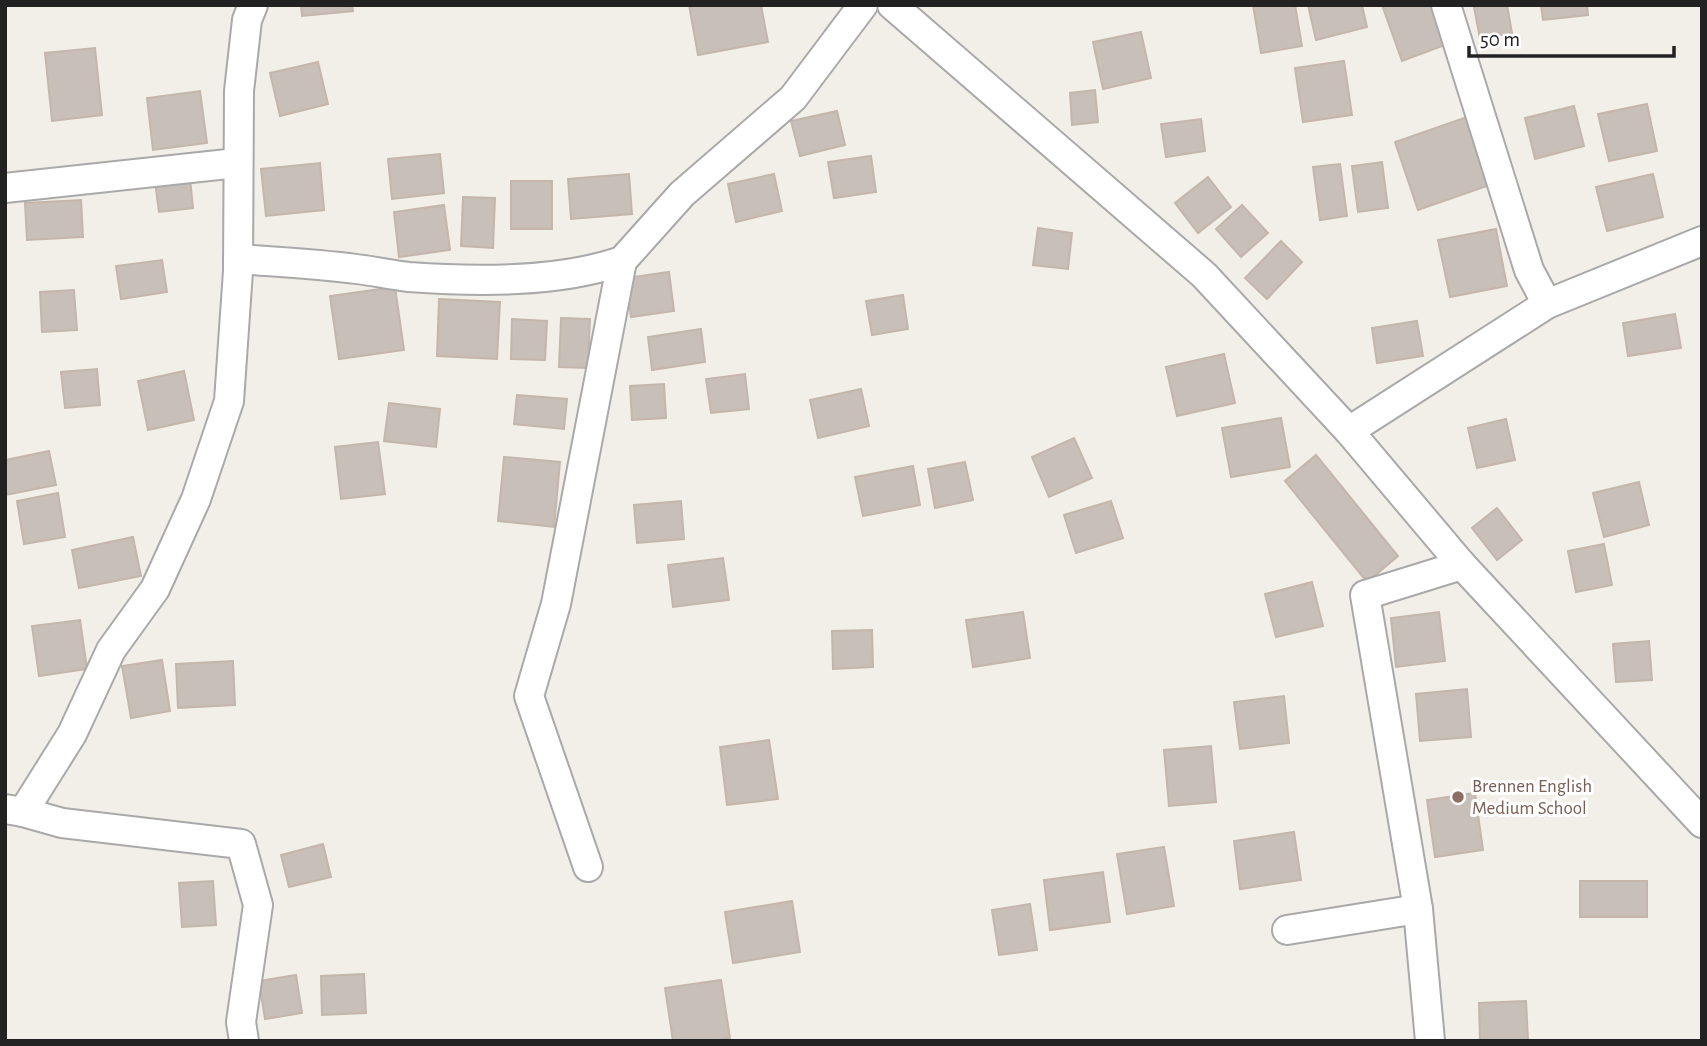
<svg xmlns="http://www.w3.org/2000/svg" width="1707" height="1046" font-family="'Alegreya Sans',sans-serif">
<style>
.building{fill:#c7bfb8;stroke:#c4b6ab;stroke-width:2}
.lines{fill:none;stroke-linecap:round;stroke-linejoin:round}
.street-casing{stroke:#a9a9a9;stroke-width:32}
.street{stroke:#fff;stroke-width:28}
.education-dot{fill:#8d6e63;stroke:#fff;stroke-width:2.5}
.labels{text-anchor:middle;dominant-baseline:central;stroke-width:6;stroke-linejoin:round;paint-order:stroke}
.education-label{font-size:19px;fill:#785e54;stroke:#fff;text-anchor:start}
</style>
<rect width="100%" height="100%" fill="#f2efe9"/>
<g class="building">
<path d="M 301,5 L 352,5 L 353,11 L 302,16 Z"/>
<path d="M 689,5 L 761,5 L 768,42 L 698,55 Z"/>
<path d="M 1253,5 L 1295,5 L 1302,46 L 1261,53 Z"/>
<path d="M 1308,5 L 1362,5 L 1367,27 L 1316,40 Z"/>
<path d="M 1382,5 L 1439,5 L 1453,42 L 1402,61 Z"/>
<path d="M 1482,5 L 1507,5 L 1512,33 L 1480,39 L 1474,7 Z"/>
<path d="M 1541,5 L 1587,5 L 1588,15 L 1543,20 Z"/>
<path d="M 1141,32 L 1151,78 L 1103,89 L 1093,42 Z"/>
<path d="M 95,48 L 102,115 L 52,121 L 45,53 Z"/>
<path d="M 1344,61 L 1352,115 L 1303,122 L 1295,68 Z"/>
<path d="M 318,62 L 328,104 L 280,116 L 270,73 Z"/>
<path d="M 1095,90 L 1098,122 L 1072,125 L 1070,93 Z"/>
<path d="M 200,91 L 207,143 L 153,150 L 147,98 Z"/>
<path d="M 1647,104 L 1657,151 L 1609,161 L 1598,114 Z"/>
<path d="M 1574,106 L 1584,146 L 1535,159 L 1525,118 Z"/>
<path d="M 837,111 L 845,145 L 800,156 L 791,121 Z"/>
<path d="M 1467,117 L 1490,185 L 1418,210 L 1395,142 Z"/>
<path d="M 1201,119 L 1205,151 L 1166,157 L 1161,124 Z"/>
<path d="M 440,154 L 444,193 L 392,199 L 388,159 Z"/>
<path d="M 871,156 L 876,192 L 834,198 L 828,162 Z"/>
<path d="M 1382,162 L 1388,208 L 1358,212 L 1352,166 Z"/>
<path d="M 320,163 L 324,210 L 266,216 L 261,169 Z"/>
<path d="M 1340,164 L 1347,216 L 1320,220 L 1313,167 Z"/>
<path d="M 629,174 L 632,214 L 571,219 L 568,179 Z"/>
<path d="M 774,174 L 782,211 L 736,222 L 728,184 Z"/>
<path d="M 1653,174 L 1663,217 L 1607,231 L 1596,187 Z"/>
<path d="M 1208,177 L 1231,207 L 1198,233 L 1175,203 Z"/>
<path d="M 190,178 L 193,208 L 159,212 L 155,182 Z"/>
<rect x="511" y="181" width="41" height="48"/>
<path d="M 463,197 L 495,198 L 493,248 L 461,246 Z"/>
<path d="M 81,200 L 83,237 L 27,240 L 25,203 Z"/>
<path d="M 444,205 L 450,250 L 399,257 L 394,212 Z"/>
<path d="M 1242,205 L 1268,233 L 1241,257 L 1216,229 Z"/>
<path d="M 1038,228 L 1072,233 L 1068,269 L 1033,265 Z"/>
<path d="M 1496,229 L 1507,286 L 1450,297 L 1438,240 Z"/>
<path d="M 1281,241 L 1302,262 L 1267,299 L 1245,278 Z"/>
<path d="M 162,260 L 167,292 L 121,299 L 116,266 Z"/>
<path d="M 669,272 L 674,311 L 631,317 L 626,278 Z"/>
<path d="M 395,287 L 404,350 L 339,359 L 330,296 Z"/>
<path d="M 74,290 L 77,330 L 42,332 L 40,292 Z"/>
<path d="M 903,295 L 908,329 L 872,335 L 866,301 Z"/>
<path d="M 439,299 L 500,302 L 497,359 L 437,356 Z"/>
<path d="M 1675,314 L 1681,348 L 1628,356 L 1623,323 Z"/>
<path d="M 561,318 L 590,319 L 588,368 L 559,367 Z"/>
<path d="M 512,319 L 547,321 L 545,360 L 511,359 Z"/>
<path d="M 1417,321 L 1423,356 L 1377,363 L 1372,328 Z"/>
<path d="M 701,329 L 705,362 L 652,370 L 648,337 Z"/>
<path d="M 1224,354 L 1235,403 L 1177,416 L 1166,367 Z"/>
<path d="M 97,369 L 100,405 L 65,408 L 61,372 Z"/>
<path d="M 184,371 L 194,420 L 148,430 L 138,381 Z"/>
<path d="M 745,374 L 749,409 L 711,413 L 706,379 Z"/>
<path d="M 664,384 L 666,418 L 632,420 L 630,386 Z"/>
<path d="M 861,389 L 869,426 L 818,438 L 810,400 Z"/>
<path d="M 517,395 L 567,399 L 564,429 L 514,424 Z"/>
<path d="M 389,403 L 440,409 L 436,447 L 384,441 Z"/>
<path d="M 1281,418 L 1290,467 L 1231,477 L 1222,428 Z"/>
<path d="M 1506,419 L 1515,460 L 1477,468 L 1468,428 Z"/>
<path d="M 1074,438 L 1092,478 L 1049,497 L 1032,457 Z"/>
<path d="M 378,442 L 385,494 L 341,499 L 335,447 Z"/>
<path d="M 49,451 L 56,485 L 5,495 L 5,460 Z"/>
<path d="M 1316,455 L 1398,556 L 1367,582 L 1285,481 Z"/>
<path d="M 504,457 L 560,462 L 554,527 L 498,521 Z"/>
<path d="M 965,462 L 973,500 L 935,508 L 928,469 Z"/>
<path d="M 913,466 L 920,505 L 863,516 L 855,477 Z"/>
<path d="M 1639,482 L 1649,525 L 1604,537 L 1593,493 Z"/>
<path d="M 58,493 L 65,537 L 24,544 L 17,501 Z"/>
<path d="M 681,501 L 684,539 L 637,543 L 634,505 Z"/>
<path d="M 1111,501 L 1123,538 L 1076,553 L 1064,515 Z"/>
<path d="M 1497,508 L 1522,540 L 1497,560 L 1472,528 Z"/>
<path d="M 133,537 L 141,576 L 79,588 L 72,550 Z"/>
<path d="M 1604,544 L 1612,585 L 1576,592 L 1568,551 Z"/>
<path d="M 723,558 L 729,600 L 673,607 L 668,565 Z"/>
<path d="M 1312,582 L 1323,626 L 1276,637 L 1265,594 Z"/>
<path d="M 1023,612 L 1030,658 L 973,667 L 966,620 Z"/>
<path d="M 1439,612 L 1445,661 L 1396,667 L 1391,618 Z"/>
<path d="M 80,620 L 87,669 L 39,676 L 32,626 Z"/>
<path d="M 872,630 L 873,667 L 833,669 L 832,631 Z"/>
<path d="M 1649,641 L 1652,680 L 1616,682 L 1613,644 Z"/>
<path d="M 162,660 L 170,711 L 131,718 L 122,666 Z"/>
<path d="M 233,661 L 235,705 L 178,708 L 176,664 Z"/>
<path d="M 1467,689 L 1471,737 L 1420,741 L 1416,694 Z"/>
<path d="M 1284,696 L 1289,743 L 1240,749 L 1234,702 Z"/>
<path d="M 769,740 L 778,799 L 727,805 L 720,747 Z"/>
<path d="M 1211,746 L 1216,802 L 1169,806 L 1164,750 Z"/>
<path d="M 1475,793 L 1483,850 L 1435,857 L 1427,800 Z"/>
<path d="M 1294,832 L 1301,880 L 1240,889 L 1234,841 Z"/>
<path d="M 323,844 L 331,877 L 289,887 L 281,855 Z"/>
<path d="M 1164,847 L 1174,906 L 1127,914 L 1117,854 Z"/>
<path d="M 1103,872 L 1110,922 L 1050,930 L 1044,880 Z"/>
<path d="M 213,881 L 216,925 L 182,927 L 179,883 Z"/>
<rect x="1580" y="881" width="67" height="36"/>
<path d="M 792,901 L 800,952 L 733,963 L 725,912 Z"/>
<path d="M 1030,904 L 1037,950 L 999,955 L 992,910 Z"/>
<path d="M 364,974 L 366,1013 L 322,1015 L 321,976 Z"/>
<path d="M 296,975 L 302,1013 L 265,1019 L 259,981 Z"/>
<path d="M 721,980 L 730,1038 L 710,1041 L 673,1041 L 665,988 Z"/>
<path d="M 1526,1001 L 1528,1040 L 1480,1041 L 1479,1003 Z"/>
</g>
<g class="lines">
<defs>
<g id="street">
<path d="M 892,5 L 1204,275 L 1349,431 L 1462,565 L 1702,823"/>
<path d="M 1446,5 L 1529,270 L 1547,304"/>
<path d="M 5,188 L 237,163"/>
<path d="M 238,259 C 278,262 317,264 356,269 C 374,271 391,275 409,277 C 477,282 558,283 622,261"/>
<path d="M 1349,431 L 1547,304 L 1702,241"/>
<path d="M 5,809 L 23,812 L 72,734 L 111,650 L 155,589 L 196,499 L 229,401 L 238,271 L 239,91 L 247,20 L 253,5"/>
<path d="M 23,812 L 62,823 L 241,844 L 258,905 L 241,1022 L 244,1041"/>
<path d="M 588,867 L 529,696 L 556,604 L 622,261 L 682,194 L 793,98 L 863,5"/>
<path d="M 1287,930 L 1418,909"/>
<path d="M 1430,1041 L 1418,909 L 1365,595 L 1462,565"/>
</g>
</defs>
<use href="#street" class="street-casing"/>
<use href="#street" class="street"/>
</g>
<circle class="education-dot" cx="1458" cy="797" r="7"/>
<g class="labels">
<g class="education-label">
<text x="1472" y="786">Brennen English<tspan x="1472" dy="22">Medium School</tspan></text>
</g>
</g>
<rect width="1707" height="1046" fill="none" stroke="#222222" stroke-width="14"/>
<path d="M1469 46v10h205v-10" fill="none" stroke="#222222" stroke-width="3.5"/>
<text x="1480" y="46" font-size="21" fill="#222222" stroke="#ffffff" stroke-width="5" paint-order="stroke">50 m</text>
</svg>
